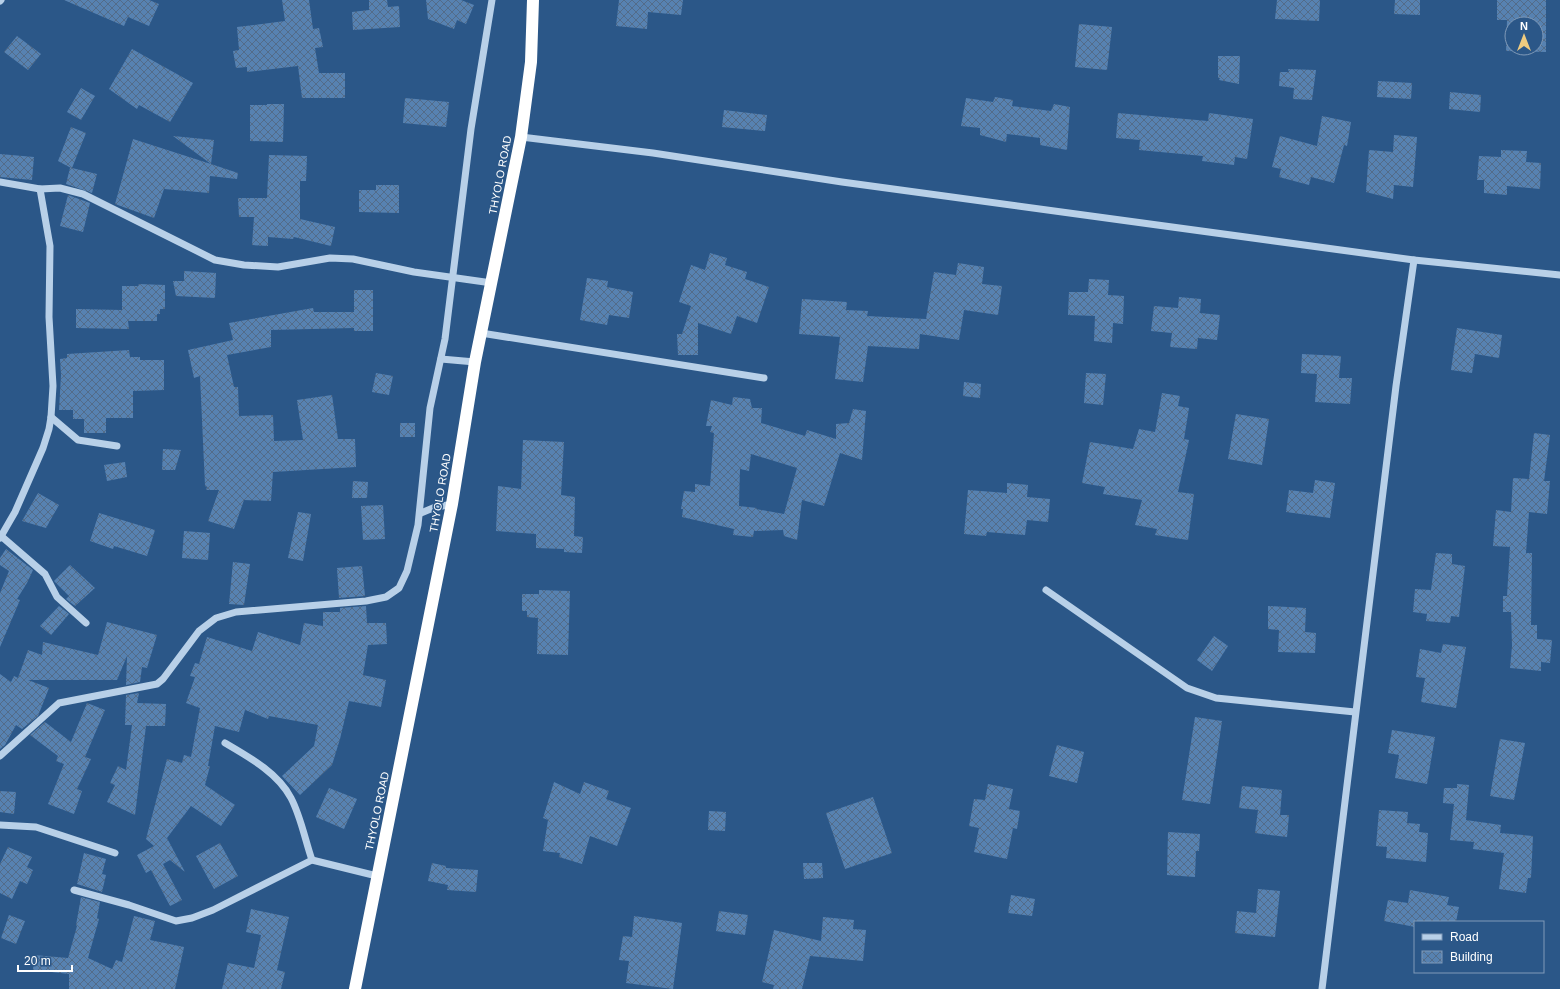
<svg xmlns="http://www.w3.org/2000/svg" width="1560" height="989" font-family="Helvetica,sans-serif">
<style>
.building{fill:url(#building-cross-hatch);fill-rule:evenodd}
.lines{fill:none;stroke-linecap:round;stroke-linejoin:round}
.minor{stroke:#b8d0e8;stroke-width:7}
.highway{stroke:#fff;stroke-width:12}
.labels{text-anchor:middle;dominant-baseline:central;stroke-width:3;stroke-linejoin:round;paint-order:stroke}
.street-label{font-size:11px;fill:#fff;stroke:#2b5788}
</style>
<defs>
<pattern id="building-cross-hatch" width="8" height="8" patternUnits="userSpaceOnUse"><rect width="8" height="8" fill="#5782b1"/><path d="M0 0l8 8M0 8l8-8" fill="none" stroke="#536c89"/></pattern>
</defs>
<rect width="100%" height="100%" fill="#2b5788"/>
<g class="building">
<path d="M 64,0 L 149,0 L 159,4 L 149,26 L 128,17 L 124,26 Z"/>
<path d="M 282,0 L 309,0 L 313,29 L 319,28 L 323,47 L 315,48 L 319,73 L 345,73 L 345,98 L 302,98 L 298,66 L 247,72 L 247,67 L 236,68 L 233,51 L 239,50 L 237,27 L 285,21 Z"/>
<path d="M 369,0 L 387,0 L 388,7 L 399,6 L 400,27 L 353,30 L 352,12 L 369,10 Z"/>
<path d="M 426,0 L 461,0 L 474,5 L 466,24 L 457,20 L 454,29 L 428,19 Z"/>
<path d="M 619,0 L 683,0 L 681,15 L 648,12 L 647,29 L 616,26 Z"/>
<path d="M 1277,0 L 1320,0 L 1319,21 L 1275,19 Z"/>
<path d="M 1395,0 L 1420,0 L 1420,15 L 1394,14 Z"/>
<path d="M 1497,0 L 1546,0 L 1546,52 L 1506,51 L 1507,20 L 1497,20 ZM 1512,24 L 1536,24 L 1536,48 L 1512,48 Z"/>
<path d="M 1079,24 L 1112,27 L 1107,70 L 1075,67 Z"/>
<path d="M 17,36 L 41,54 L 28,70 L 4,52 Z"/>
<path d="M 132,49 L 193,83 L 170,122 L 139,105 L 137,109 L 109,89 Z"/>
<path d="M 1218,56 L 1240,56 L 1239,84 L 1219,80 L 1220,78 L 1218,78 Z"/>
<path d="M 1288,69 L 1316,70 L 1312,100 L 1293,99 L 1294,88 L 1279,86 L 1280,72 L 1289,72 Z"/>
<path d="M 1378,81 L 1412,83 L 1411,99 L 1377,97 Z"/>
<path d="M 81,88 L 95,96 L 81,120 L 67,112 Z"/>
<path d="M 1450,92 L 1481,95 L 1480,112 L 1449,109 Z"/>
<path d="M 995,97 L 1013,100 L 1012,106 L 1051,111 L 1054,104 L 1070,107 L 1067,150 L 1040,145 L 1040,138 L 1007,134 L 1006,142 L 980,135 L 980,128 L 961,126 L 966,98 L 993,102 Z"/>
<path d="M 405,98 L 449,102 L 446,127 L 403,123 Z"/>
<path d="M 267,104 L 284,104 L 283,142 L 250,141 L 250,105 L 267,105 Z"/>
<path d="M 724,110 L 767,115 L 765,131 L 722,127 Z"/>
<path d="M 1118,113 L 1208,121 L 1209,113 L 1253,119 L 1247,159 L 1235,157 L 1234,165 L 1202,161 L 1203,156 L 1139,150 L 1140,140 L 1116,138 Z"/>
<path d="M 1322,116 L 1351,122 L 1347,146 L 1344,145 L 1334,183 L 1311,177 L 1309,185 L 1279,177 L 1281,169 L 1272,167 L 1280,136 L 1317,146 Z"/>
<path d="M 71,127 L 86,133 L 72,168 L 97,174 L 92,193 L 66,184 L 70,168 L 71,168 L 58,161 Z"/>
<path d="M 1394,135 L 1417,137 L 1413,187 L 1394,185 L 1393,199 L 1366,192 L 1369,150 L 1393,152 Z"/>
<path d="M 173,136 L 214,140 L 211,164 L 238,173 L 237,179 L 210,176 L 209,193 L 164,189 L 154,218 L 115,204 L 133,139 L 211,164 Z"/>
<path d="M 1501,150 L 1527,151 L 1526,162 L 1541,163 L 1540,189 L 1507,186 L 1507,195 L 1484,193 L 1484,180 L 1477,180 L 1479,156 L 1501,157 Z"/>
<path d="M 0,154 L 34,157 L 32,180 L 0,177 Z"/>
<path d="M 269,155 L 307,156 L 306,181 L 300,181 L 300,219 L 335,227 L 331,246 L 294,237 L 293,239 L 268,237 L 268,246 L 252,245 L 254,217 L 239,217 L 238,198 L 267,198 Z"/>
<path d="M 376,185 L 399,185 L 399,213 L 359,212 L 359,190 L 376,190 Z"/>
<path d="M 68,195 L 90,203 L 83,232 L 60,226 Z"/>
<path d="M 710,253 L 727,258 L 725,265 L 747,272 L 745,279 L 769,287 L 757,323 L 737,316 L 731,334 L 698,323 L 698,355 L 678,355 L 677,334 L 682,334 L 691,306 L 679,302 L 691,265 L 705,270 Z"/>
<path d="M 958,263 L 984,267 L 982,284 L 1002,286 L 998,315 L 964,310 L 959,340 L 920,334 L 919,349 L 868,346 L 863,382 L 835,379 L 840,337 L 799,334 L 802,299 L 847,302 L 846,310 L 868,311 L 867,316 L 926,319 L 934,272 L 956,275 Z"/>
<path d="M 184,271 L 216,273 L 215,298 L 176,296 L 173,281 L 184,281 Z"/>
<path d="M 587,278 L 608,281 L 607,287 L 633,292 L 629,318 L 609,315 L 607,325 L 580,320 Z"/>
<path d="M 1089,279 L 1109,280 L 1108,295 L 1124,296 L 1123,324 L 1113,323 L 1112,343 L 1094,341 L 1095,316 L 1068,315 L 1069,292 L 1088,292 Z"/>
<path d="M 139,284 L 165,285 L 165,309 L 160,309 L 160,314 L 157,314 L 157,321 L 128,321 L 129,329 L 76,328 L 76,309 L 122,310 L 122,286 L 138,286 Z"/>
<path d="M 354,290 L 373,290 L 373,331 L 354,331 L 354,328 L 271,330 L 271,347 L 227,355 L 234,387 L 238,387 L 239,416 L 273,415 L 274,441 L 303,440 L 297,400 L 332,395 L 338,439 L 355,439 L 356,467 L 273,472 L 271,501 L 244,500 L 234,529 L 208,521 L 219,490 L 206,490 L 207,487 L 205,486 L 200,376 L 194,378 L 188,350 L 233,340 L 229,323 L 313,308 L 314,312 L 354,312 Z"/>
<path d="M 1179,297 L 1201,299 L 1200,313 L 1220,315 L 1217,340 L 1198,338 L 1197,349 L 1170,347 L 1172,333 L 1151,331 L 1154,306 L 1178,308 Z"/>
<path d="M 1457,328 L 1502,335 L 1499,358 L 1475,354 L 1472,373 L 1451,370 Z"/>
<path d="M 129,350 L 130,357 L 140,357 L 140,360 L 164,360 L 164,390 L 133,391 L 133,418 L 106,418 L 106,433 L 84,433 L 84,419 L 73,419 L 73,410 L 59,410 L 61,375 L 60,359 L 67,358 L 67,354 Z"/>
<path d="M 1302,354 L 1341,356 L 1339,378 L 1352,378 L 1350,404 L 1315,402 L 1317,374 L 1301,373 Z"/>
<path d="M 376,373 L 393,376 L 389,395 L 372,392 Z"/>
<path d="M 1086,373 L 1106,374 L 1103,405 L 1084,403 Z"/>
<path d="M 964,382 L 981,384 L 980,398 L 963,396 Z"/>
<path d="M 1162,393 L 1180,396 L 1178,406 L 1189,408 L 1184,439 L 1189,440 L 1178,492 L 1194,494 L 1188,540 L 1155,535 L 1157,529 L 1135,525 L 1142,500 L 1103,494 L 1105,487 L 1082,483 L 1090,442 L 1133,449 L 1139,429 L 1155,432 Z"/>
<path d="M 733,397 L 750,399 L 752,408 L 762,408 L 761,423 L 805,436 L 807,430 L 836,439 L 836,424 L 849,423 L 853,409 L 866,411 L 862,460 L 840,453 L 824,506 L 802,500 L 797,540 L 784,536 L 783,530 L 754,531 L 753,537 L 733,535 L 734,529 L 682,517 L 683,509 L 681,509 L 684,491 L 695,492 L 695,484 L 710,486 L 714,433 L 710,432 L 712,426 L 706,426 L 711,400 L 732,405 ZM 751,454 L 797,468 L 784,514 L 756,509 L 757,508 L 739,506 L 740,469 L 749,471 Z"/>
<path d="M 1236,414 L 1269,419 L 1262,465 L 1228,459 Z"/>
<rect x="400" y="423" width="15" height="14"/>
<path d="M 1534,433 L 1550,435 L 1544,481 L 1550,481 L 1547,514 L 1529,512 L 1526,553 L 1532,553 L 1531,625 L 1537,625 L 1537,639 L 1552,640 L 1550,663 L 1541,662 L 1541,671 L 1510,668 L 1512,646 L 1511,612 L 1503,612 L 1503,596 L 1507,596 L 1510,547 L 1493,546 L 1496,510 L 1511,512 L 1513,478 L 1529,479 Z"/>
<path d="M 523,440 L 564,442 L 561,495 L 575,497 L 574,536 L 583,537 L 582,553 L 564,552 L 564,549 L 536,548 L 536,534 L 496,531 L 498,486 L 521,489 Z"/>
<path d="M 163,449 L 181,450 L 175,470 L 162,470 Z"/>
<path d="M 125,462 L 127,477 L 107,481 L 104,465 Z"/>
<path d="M 1315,480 L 1335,483 L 1330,518 L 1286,512 L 1289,490 L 1313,493 Z"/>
<path d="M 353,481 L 368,482 L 367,498 L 352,498 Z"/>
<path d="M 1007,483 L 1028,485 L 1027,497 L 1050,499 L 1048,522 L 1027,520 L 1025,535 L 987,532 L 986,536 L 964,534 L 968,490 L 1007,493 Z"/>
<path d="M 38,493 L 59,505 L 46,528 L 22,521 Z"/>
<path d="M 383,505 L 385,539 L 363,540 L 361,506 Z"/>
<path d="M 298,512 L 311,514 L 303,561 L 288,558 Z"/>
<path d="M 99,513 L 155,530 L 147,556 L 114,546 L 113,549 L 90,541 Z"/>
<path d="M 184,531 L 210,533 L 208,560 L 182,558 Z"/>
<path d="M 6,549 L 33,570 L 27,583 L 17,599 L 20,600 L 0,647 L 0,593 L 9,571 L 0,565 L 0,558 Z"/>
<path d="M 1436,553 L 1452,554 L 1452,564 L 1465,566 L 1459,617 L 1451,616 L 1450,623 L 1426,621 L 1427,614 L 1413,612 L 1415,589 L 1431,590 Z"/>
<path d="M 233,562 L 250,564 L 244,605 L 229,604 Z"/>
<path d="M 70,565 L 95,588 L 75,606 L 66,599 L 69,596 L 54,581 Z"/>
<path d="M 362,566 L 365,596 L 339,598 L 337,568 Z"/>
<path d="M 539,590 L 570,591 L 568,655 L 537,654 L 538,618 L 527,617 L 527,611 L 522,611 L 522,594 L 539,594 Z"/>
<path d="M 59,606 L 69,614 L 51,635 L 40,626 Z"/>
<path d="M 366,606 L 367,623 L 386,623 L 387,644 L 368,645 L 363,675 L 386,680 L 381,707 L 349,701 L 340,739 L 332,765 L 300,795 L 282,776 L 314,746 L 318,725 L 269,716 L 268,719 L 245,710 L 239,732 L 215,726 L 208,766 L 210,766 L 205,785 L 235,805 L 221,826 L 191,806 L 167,838 L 185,872 L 170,860 L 163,864 L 182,900 L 170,906 L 151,870 L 146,873 L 137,855 L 154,846 L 146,839 L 167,759 L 182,763 L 184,755 L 191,757 L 200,708 L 186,703 L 195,677 L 190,676 L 195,663 L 199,664 L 207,637 L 252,651 L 258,632 L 300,645 L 304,623 L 323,626 L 323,612 L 340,612 L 340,608 Z"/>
<path d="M 1268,606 L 1306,608 L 1305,632 L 1316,633 L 1315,653 L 1278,652 L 1279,630 L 1268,629 Z"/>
<path d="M 107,622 L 157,635 L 147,668 L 142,667 L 140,682 L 126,685 L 127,656 L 117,680 L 28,680 L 49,688 L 38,716 L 22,729 L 16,725 L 5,745 L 0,749 L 0,674 L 11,682 L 14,676 L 18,678 L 28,650 L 42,655 L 43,642 L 98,655 Z"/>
<path d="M 1214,636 L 1228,646 L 1212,671 L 1197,660 Z"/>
<path d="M 1443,644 L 1466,647 L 1456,708 L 1421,702 L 1425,678 L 1416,677 L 1420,649 L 1441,653 Z"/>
<path d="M 139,693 L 137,703 L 166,704 L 165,726 L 146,726 L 135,815 L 107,802 L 115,785 L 110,783 L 118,766 L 126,770 L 132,725 L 125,725 L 126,695 Z"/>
<path d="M 87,703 L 105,710 L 85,757 L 91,759 L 77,789 L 82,791 L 74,814 L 48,804 L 64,764 L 56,761 L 58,756 L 30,735 L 45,722 L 71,742 Z"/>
<path d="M 1195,717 L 1222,721 L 1210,804 L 1182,800 Z"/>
<path d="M 1392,730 L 1435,737 L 1427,784 L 1395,778 L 1399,755 L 1388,753 Z"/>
<path d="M 1500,739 L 1525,743 L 1514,800 L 1490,796 Z"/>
<path d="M 1057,745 L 1084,752 L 1077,783 L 1049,776 Z"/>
<path d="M 554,782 L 580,794 L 584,782 L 609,791 L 606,799 L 631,808 L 617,846 L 590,836 L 582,864 L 559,857 L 560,853 L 543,851 L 548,820 L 543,818 Z"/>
<path d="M 988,784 L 1013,789 L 1009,809 L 1020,811 L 1017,829 L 1013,828 L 1007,859 L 974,852 L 979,828 L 969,826 L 974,799 L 985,800 Z"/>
<path d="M 1457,784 L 1469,785 L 1466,820 L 1501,825 L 1500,833 L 1533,836 L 1531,878 L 1528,878 L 1526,893 L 1499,889 L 1504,853 L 1473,849 L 1474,842 L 1450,840 L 1454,804 L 1443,803 L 1444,788 L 1457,788 Z"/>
<path d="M 1242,786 L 1282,790 L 1280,815 L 1289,815 L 1287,837 L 1255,833 L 1258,810 L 1239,808 Z"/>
<path d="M 329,788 L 357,799 L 344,829 L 316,817 Z"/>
<path d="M 0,791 L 16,792 L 14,814 L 0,812 Z"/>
<path d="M 873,797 L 892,853 L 845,869 L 826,813 Z"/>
<path d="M 1379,810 L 1408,812 L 1407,823 L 1420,824 L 1419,832 L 1428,833 L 1426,862 L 1386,858 L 1387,847 L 1376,846 Z"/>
<path d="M 709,811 L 726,812 L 725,831 L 708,830 Z"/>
<path d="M 1168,832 L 1200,834 L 1199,851 L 1196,851 L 1195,877 L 1167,875 Z"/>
<path d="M 220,843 L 238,876 L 214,889 L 196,856 Z"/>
<path d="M 8,847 L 32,857 L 27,867 L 33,870 L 27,884 L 20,881 L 12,899 L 0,893 L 0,864 Z"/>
<path d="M 84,853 L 106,859 L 102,874 L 106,875 L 102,892 L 77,884 Z"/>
<path d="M 432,863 L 446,866 L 446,868 L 478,870 L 476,892 L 447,890 L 448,885 L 428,881 Z"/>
<path d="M 803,863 L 822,863 L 823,878 L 804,879 Z"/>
<path d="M 1258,889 L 1280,891 L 1275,937 L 1235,933 L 1237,911 L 1256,913 Z"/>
<path d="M 1410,890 L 1449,897 L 1447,905 L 1459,907 L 1456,922 L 1415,922 L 1415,927 L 1384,921 L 1388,900 L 1408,903 Z"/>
<path d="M 1011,895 L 1035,899 L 1032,916 L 1008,913 Z"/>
<path d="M 81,897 L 100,902 L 97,918 L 99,919 L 88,958 L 112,969 L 116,960 L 122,962 L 134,916 L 155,921 L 150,940 L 184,947 L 175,989 L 69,989 L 69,974 L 33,970 L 34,955 L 68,958 L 77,926 L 76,925 Z"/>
<path d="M 251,909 L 289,917 L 277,970 L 285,972 L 281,989 L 222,989 L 228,963 L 254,968 L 261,935 L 246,932 Z"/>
<path d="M 719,911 L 748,915 L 745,935 L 716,931 Z"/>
<path d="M 9,915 L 25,921 L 16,944 L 1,938 Z"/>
<path d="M 634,916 L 682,923 L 673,989 L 626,983 L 629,961 L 619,960 L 623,936 L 632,937 Z"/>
<path d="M 823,917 L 854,920 L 853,929 L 866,930 L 863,961 L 810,956 L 802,989 L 773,989 L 774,985 L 762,982 L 774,930 L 821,941 Z"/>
</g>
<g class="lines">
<g class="minor">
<path d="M 0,1 L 1,0"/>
<path d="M 521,137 L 653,153 L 842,182 L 1414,260 L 1560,275"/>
<path d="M 0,182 L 40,189 L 60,188 L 83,194 L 215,260 L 244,265 L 278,267 L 330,258 L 353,259 L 414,272 L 492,283"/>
<path d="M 481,333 L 764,378"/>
<path d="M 441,359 L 475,362"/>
<path d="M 51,417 L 78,440 L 117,446"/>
<path d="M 421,513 L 433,508 L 452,504"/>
<path d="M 1,536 L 45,574 L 57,597 L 86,623"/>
<path d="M 0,538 L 15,512 L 43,448 L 49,429 L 51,417 L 53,386 L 49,317 L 50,246 L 40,189"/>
<path d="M 1046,590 L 1187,688 L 1216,698 L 1355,712"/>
<path d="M 225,743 C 249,757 278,773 291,798 C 301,817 305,840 312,860"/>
<path d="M 0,756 L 59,703 L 157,684 L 163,679 L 199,631 L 216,618 L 236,612 L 366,601 L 386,597 L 399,588 L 407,571 L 418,525 L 430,408 L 445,339 L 471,129 L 492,0"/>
<path d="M 0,825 L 36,827 L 115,853"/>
<path d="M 74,890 L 129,905 L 176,921 L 192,918 L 213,910 L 312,860 L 377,876"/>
<path d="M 1322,989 L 1396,386 L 1414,260"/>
</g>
<path class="highway" d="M 355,989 L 452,504 L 475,362 L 521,137 L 531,62 L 533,0"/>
</g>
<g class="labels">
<g class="street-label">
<text transform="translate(500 175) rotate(-79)">THYOLO ROAD</text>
<text transform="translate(440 493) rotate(-80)">THYOLO ROAD</text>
<text transform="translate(377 811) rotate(-78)">THYOLO ROAD</text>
</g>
</g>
<rect x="1414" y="921" width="130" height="52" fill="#2b5788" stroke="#809ab8"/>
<rect x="1422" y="934" width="20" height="6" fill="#b8d0e8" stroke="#809ab8"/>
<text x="1450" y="941" font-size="12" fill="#ffffff">Road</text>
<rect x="1422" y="951" width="20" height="12" fill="url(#building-cross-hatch)" stroke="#809ab8"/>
<text x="1450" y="961" font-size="12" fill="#ffffff">Building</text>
<g transform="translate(1524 36)"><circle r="19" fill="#2b5788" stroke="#809ab8"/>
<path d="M0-3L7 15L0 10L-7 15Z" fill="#eecb80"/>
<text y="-6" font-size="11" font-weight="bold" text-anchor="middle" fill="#ffffff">N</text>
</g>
<path d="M18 965v6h54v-6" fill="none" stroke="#ffffff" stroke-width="2"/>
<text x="24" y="965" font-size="12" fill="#ffffff" stroke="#2b5788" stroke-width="3" paint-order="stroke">20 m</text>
</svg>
